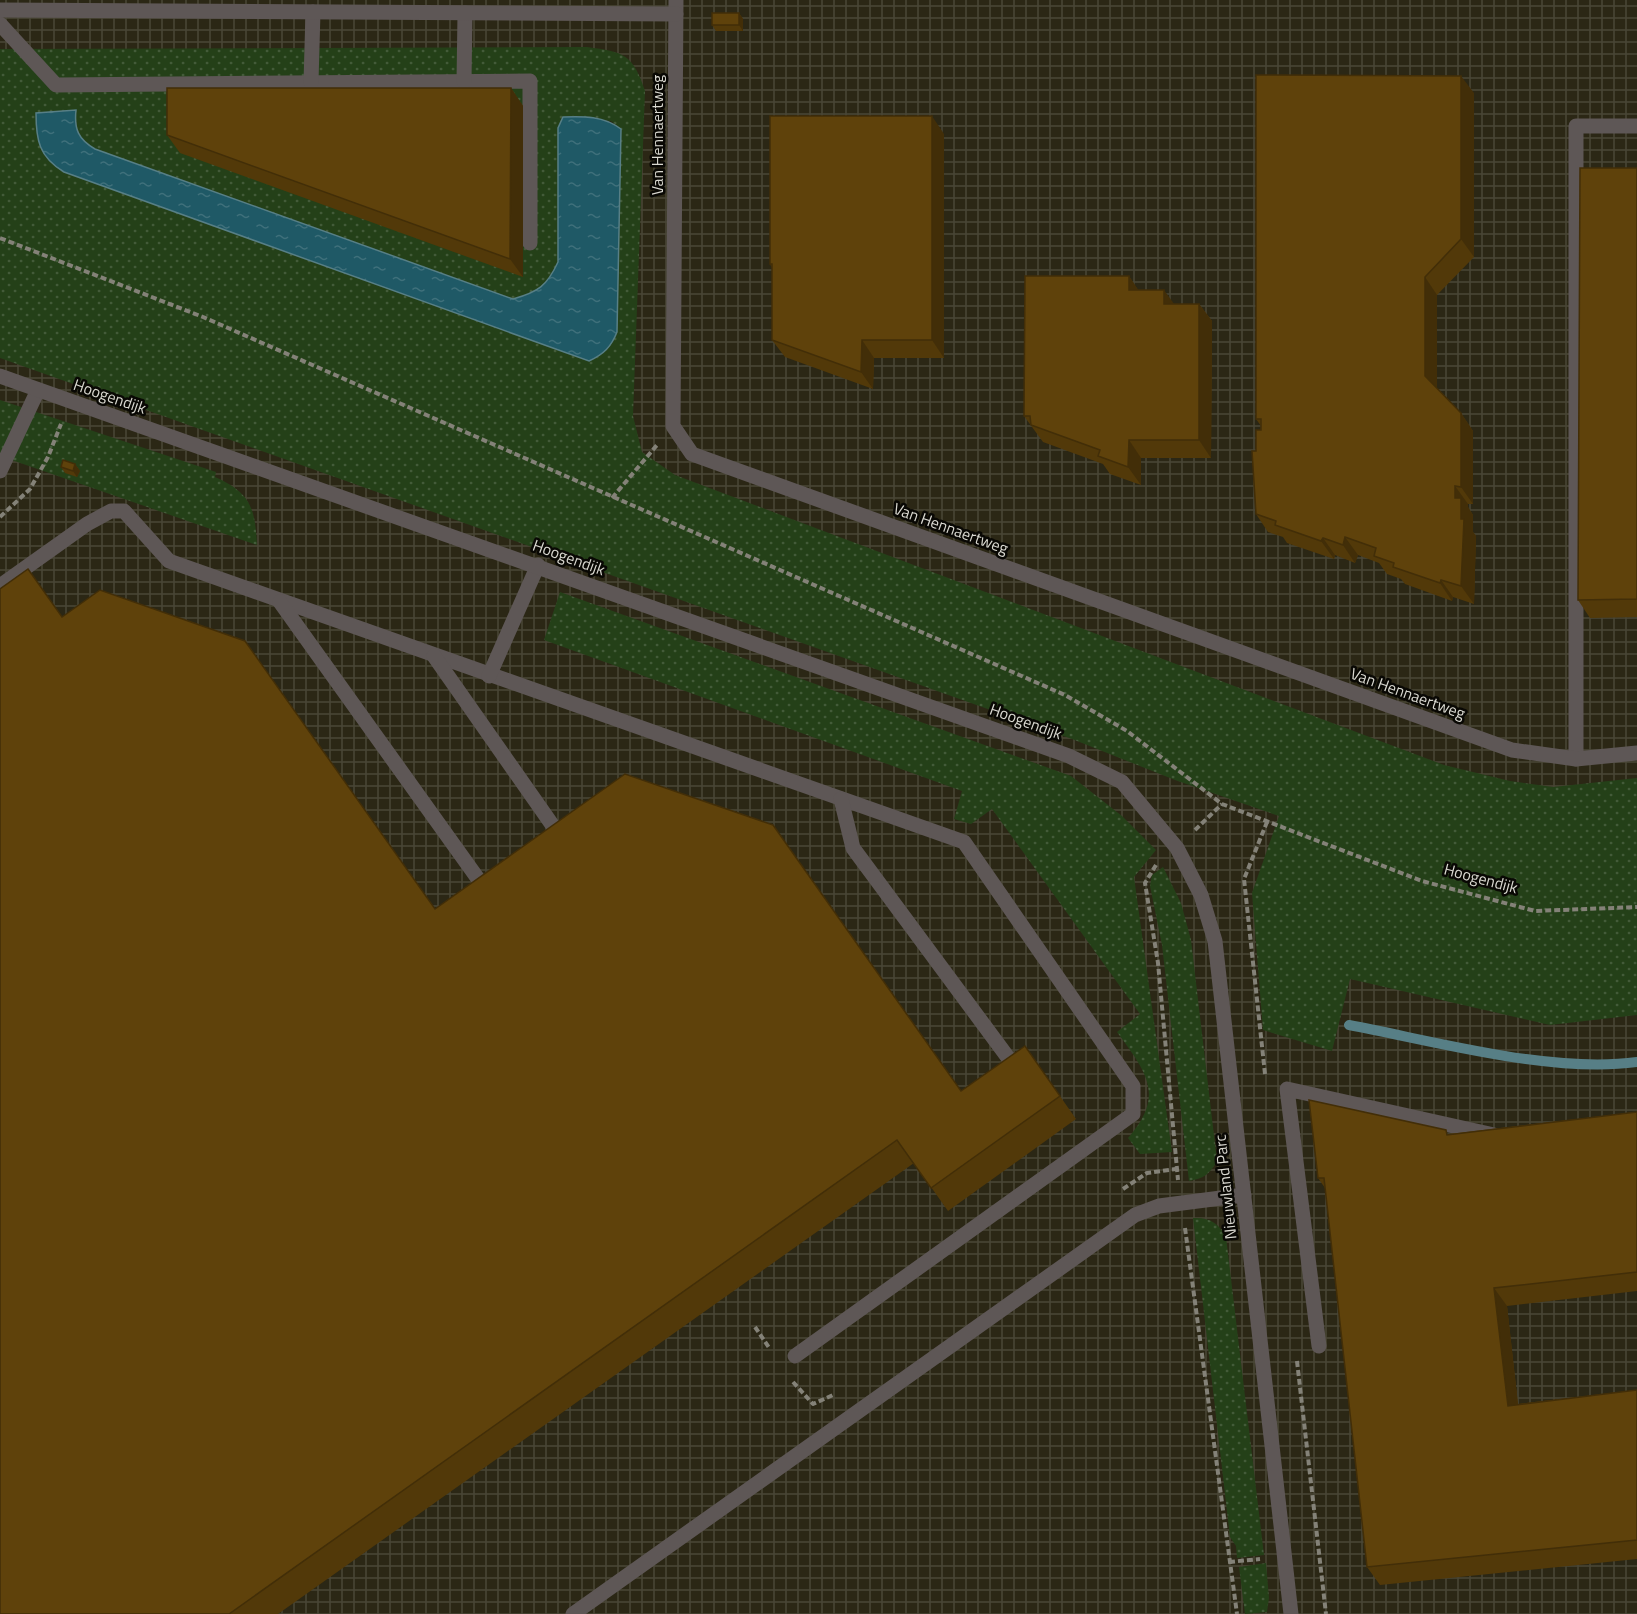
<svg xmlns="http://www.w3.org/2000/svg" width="1637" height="1614" font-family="'Titillium Web',sans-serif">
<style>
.industrial{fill:url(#industrial-grid)}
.grass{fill:url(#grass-dots);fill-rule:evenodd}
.water{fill:url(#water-ripples);stroke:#577f86;stroke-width:1.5}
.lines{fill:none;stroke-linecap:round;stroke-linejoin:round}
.stream{stroke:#577f86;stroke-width:10}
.path{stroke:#848278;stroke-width:4;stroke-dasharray:6 3;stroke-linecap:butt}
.service{stroke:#5e5756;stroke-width:15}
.minor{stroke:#5e5756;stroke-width:15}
.wall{fill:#523909}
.shaded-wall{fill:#422e08}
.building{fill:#5f420b;stroke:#422e08;stroke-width:1.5}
.labels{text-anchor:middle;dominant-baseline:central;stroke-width:5;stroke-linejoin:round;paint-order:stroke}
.street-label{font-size:16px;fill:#dad9d1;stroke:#090804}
</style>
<defs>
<pattern id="industrial-grid" width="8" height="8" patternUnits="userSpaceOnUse" patternTransform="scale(1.5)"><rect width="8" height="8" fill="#2b2715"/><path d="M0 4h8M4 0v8" fill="none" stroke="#494636"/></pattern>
<pattern id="grass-dots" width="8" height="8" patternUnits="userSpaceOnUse" patternTransform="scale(1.5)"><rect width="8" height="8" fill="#244018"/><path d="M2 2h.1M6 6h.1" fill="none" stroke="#435b39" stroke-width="1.8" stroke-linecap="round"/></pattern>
<pattern id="water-ripples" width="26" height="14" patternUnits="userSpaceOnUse" patternTransform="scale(1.5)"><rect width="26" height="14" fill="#1f5966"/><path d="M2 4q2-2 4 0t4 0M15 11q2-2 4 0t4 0" fill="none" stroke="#3f707b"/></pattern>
</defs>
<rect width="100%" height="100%" fill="#201e12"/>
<rect class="industrial" x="0" y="0" width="1637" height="1614"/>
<g class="grass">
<path d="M 587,47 C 624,52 633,54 645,91 L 633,416 L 642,452 L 675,475 L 1444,765 L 1510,781 L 1553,787 L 1637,778 L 1637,1015 L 1550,1025 L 1350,979 L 1332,1051 L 1263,1030 L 1252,893 L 1279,816 L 1175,780 L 1072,739 L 0,358 L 0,49 ZM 76,110 C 75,129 78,138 95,149 L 513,299 C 538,292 547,286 558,262 L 558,128 L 563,117 L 611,121 L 621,129 L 617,332 L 589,361 L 64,172 L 41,150 Z"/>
<path d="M 0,400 L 216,472 L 215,477 C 251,493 255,508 257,545 L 0,456 Z"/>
<path d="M 560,592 L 1071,776 L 1122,816 L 1156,850 L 1134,877 L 1172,1152 L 1140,1154 L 1128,1138 C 1166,1095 1146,1072 1117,1032 L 1140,1014 L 992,809 L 971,824 L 954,819 L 962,791 L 544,640 Z"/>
<path d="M 1163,867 L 1181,903 L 1191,940 L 1217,1161 C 1210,1174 1203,1179 1189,1181 L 1162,945 L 1150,886 L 1152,875 Z"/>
<path d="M 1193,1218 C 1209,1217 1219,1223 1226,1237 L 1264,1555 L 1237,1558 L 1236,1546 L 1230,1537 Z"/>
<path d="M 1266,1563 L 1269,1598 L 1267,1612 L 1245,1614 L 1239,1567 Z"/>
</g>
<path class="water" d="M 76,110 C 74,129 78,139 95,149 L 513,299 C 538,292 547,286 558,262 L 558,128 L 563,117 C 583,116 604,116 621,129 L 617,332 C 611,347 604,354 589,361 L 64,172 C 39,157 36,140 36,113 Z"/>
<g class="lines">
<path class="stream" d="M 1349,1025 C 1435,1041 1552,1074 1637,1062"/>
<g class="path">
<path d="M 0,238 L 203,317 L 1065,695 L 1127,731 L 1222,804 L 1422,881 L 1535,911 L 1637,907"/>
<path d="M 612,498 L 657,445"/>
<path d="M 0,517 L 30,489 L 48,457 L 61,424"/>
<path d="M 1195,830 L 1222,804"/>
<path d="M 1156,865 L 1145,883 L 1158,963 L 1178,1180"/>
<path d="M 1265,1074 L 1244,879 L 1267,822"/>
<path d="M 1123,1189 L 1147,1173 L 1176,1169"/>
<path d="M 1185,1228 L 1237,1614"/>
<path d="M 755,1327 L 770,1349"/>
<path d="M 1297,1361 L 1326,1614"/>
<path d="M 793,1382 L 813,1404 L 833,1395"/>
<path d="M 1229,1562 L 1260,1559"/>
</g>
<g class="service">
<path d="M 0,24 L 56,85 L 530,81 L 530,243"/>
<path d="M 464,81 L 465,13"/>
<path d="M 311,82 L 313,12"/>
<path d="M 0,471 L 38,390"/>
<path d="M 0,586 L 87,524 L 111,511 L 124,511 L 169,561 L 964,842 L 1133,1086 L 1133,1114 L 795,1356"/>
<path d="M 280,602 L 481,883"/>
<path d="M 434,656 L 553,826"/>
<path d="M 489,676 L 538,565"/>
<path d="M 1576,759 L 1576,126 L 1637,126"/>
<path d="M 841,799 L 853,848 L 1015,1067"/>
<path d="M 1319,1346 L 1287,1089 L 1494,1135"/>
<path d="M 573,1614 L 1135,1215 L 1159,1206 L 1244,1195"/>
</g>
<g class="minor">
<path d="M 676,0 L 673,426 L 692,454 L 1512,750 L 1576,759 L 1637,753"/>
<path d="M 0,10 L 676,14"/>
<path d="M 0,376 L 1069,756 L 1122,782 L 1177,848 L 1201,895 L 1215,941 L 1291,1614"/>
</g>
</g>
<g class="wall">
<path d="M 739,13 L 743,19 L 743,31 L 716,31 L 712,25 Z"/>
<path d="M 511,88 L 523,106 L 523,277 L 180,153 L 167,135 Z"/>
<path d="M 1474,93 L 1474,257 L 1437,295 L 1437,388 L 1461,413 L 1473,431 L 1473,504 L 1468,504 L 1468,507 L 1473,515 L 1473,532 L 1476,536 L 1474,604 L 1453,597 L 1452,601 L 1405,584 L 1401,579 L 1387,574 L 1379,563 L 1358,555 L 1355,563 L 1335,555 L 1334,559 L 1287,543 L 1283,537 L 1268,532 L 1256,514 L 1256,451 L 1261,426 L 1256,419 Z"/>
<path d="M 944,134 L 944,358 L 874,358 L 873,389 L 785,357 L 772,340 L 772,268 L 770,264 Z"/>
<path d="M 1637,168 L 1637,617 L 1590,618 L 1578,600 Z"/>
<path d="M 1129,276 L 1138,290 L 1174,304 L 1199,304 L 1212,321 L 1211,458 L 1141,458 L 1141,485 L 1110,474 L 1103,464 L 1043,442 L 1024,416 Z"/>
<path d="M 75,464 L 80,471 L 77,477 L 65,473 L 61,467 Z"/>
<path d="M 62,617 L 435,909 L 961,1091 L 1025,1046 L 1076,1119 L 948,1211 L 914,1163 L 278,1614 L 0,1614 Z"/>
<path d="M 1637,1112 L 1637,1291 L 1507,1306 L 1518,1404 L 1637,1390 L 1637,1559 L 1380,1585 L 1367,1567 L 1325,1188 L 1318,1178 L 1449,1134 Z"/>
</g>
<g class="shaded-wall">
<path d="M 739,13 L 743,19 L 743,31 L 739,25 Z"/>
<path d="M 1461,76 L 1474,93 L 1474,257 L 1461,239 Z"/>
<path d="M 511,88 L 523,106 L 523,277 L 510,259 Z"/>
<path d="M 932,116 L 944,134 L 944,358 L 932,340 Z"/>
<path d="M 1129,276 L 1141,294 L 1129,290 Z"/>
<path d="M 1425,277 L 1437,295 L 1437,393 L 1425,376 Z"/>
<path d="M 1164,290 L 1177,308 L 1164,304 Z"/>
<path d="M 1199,304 L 1212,321 L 1211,458 L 1199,440 Z"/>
<path d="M 862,340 L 874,358 L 873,389 L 861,372 Z"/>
<path d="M 1461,413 L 1473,431 L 1473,504 L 1461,487 Z"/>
<path d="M 1129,440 L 1141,458 L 1141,485 L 1128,467 Z"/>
<path d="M 75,464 L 80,471 L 77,477 L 73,471 Z"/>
<path d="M 1455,486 L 1468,504 L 1468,507 L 1473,515 L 1473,532 L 1476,536 L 1474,604 L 1461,586 L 1461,519 L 1455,498 Z"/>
<path d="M 1345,537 L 1358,555 L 1355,563 L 1343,545 Z"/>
<path d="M 1323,538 L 1335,555 L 1334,559 L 1321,541 Z"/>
<path d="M 1441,580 L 1453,597 L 1452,601 L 1440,583 Z"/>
<path d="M 1494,1288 L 1507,1306 L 1520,1423 L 1508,1406 Z"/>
</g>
<g class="building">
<rect x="712" y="13" width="27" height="12"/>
<path d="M 1256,75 L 1461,76 L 1461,239 L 1425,277 L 1425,376 L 1461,413 L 1461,487 L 1455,486 L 1455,498 L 1461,498 L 1461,519 L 1464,519 L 1461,586 L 1441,580 L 1440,583 L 1393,567 L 1394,563 L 1374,556 L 1376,548 L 1345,537 L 1343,545 L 1323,538 L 1321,541 L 1275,525 L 1276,521 L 1256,514 L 1252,451 L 1256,451 L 1256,430 L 1261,430 L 1261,419 L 1256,419 Z"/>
<path d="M 167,88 L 511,88 L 510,259 L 167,135 Z"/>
<path d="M 770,116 L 932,116 L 932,340 L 862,340 L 861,372 L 772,340 L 772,264 L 770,264 Z"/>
<path d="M 1580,168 L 1637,168 L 1637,599 L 1578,600 Z"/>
<path d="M 1025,276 L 1129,276 L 1129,290 L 1164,290 L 1164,304 L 1199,304 L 1199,440 L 1129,440 L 1128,467 L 1098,456 L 1100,450 L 1031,425 L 1030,416 L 1024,416 Z"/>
<path d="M 63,460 L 75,464 L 73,471 L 61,467 Z"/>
<path d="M 28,569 L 62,617 L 100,590 L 245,641 L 435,909 L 625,774 L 773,825 L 961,1091 L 1025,1046 L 1060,1096 L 931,1188 L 897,1140 L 229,1614 L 0,1614 L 0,589 Z"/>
<path d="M 1309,1100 L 1446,1130 L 1447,1135 L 1637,1112 L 1637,1272 L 1494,1288 L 1508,1406 L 1637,1390 L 1637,1540 L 1367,1567 L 1324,1178 L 1318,1178 Z"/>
</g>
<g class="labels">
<g class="street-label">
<text transform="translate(657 135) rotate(-90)">Van Hennaertweg</text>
<text transform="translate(110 396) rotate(19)">Hoogendijk</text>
<text transform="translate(951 528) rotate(20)">Van Hennaertweg</text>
<text transform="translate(569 557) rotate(20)">Hoogendijk</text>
<text transform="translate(1408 693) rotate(20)">Van Hennaertweg</text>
<text transform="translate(1026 721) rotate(20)">Hoogendijk</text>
<text transform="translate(1481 878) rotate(15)">Hoogendijk</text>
<text transform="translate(1225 1187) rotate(-96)">Nieuwland Parc</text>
</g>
</g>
</svg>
